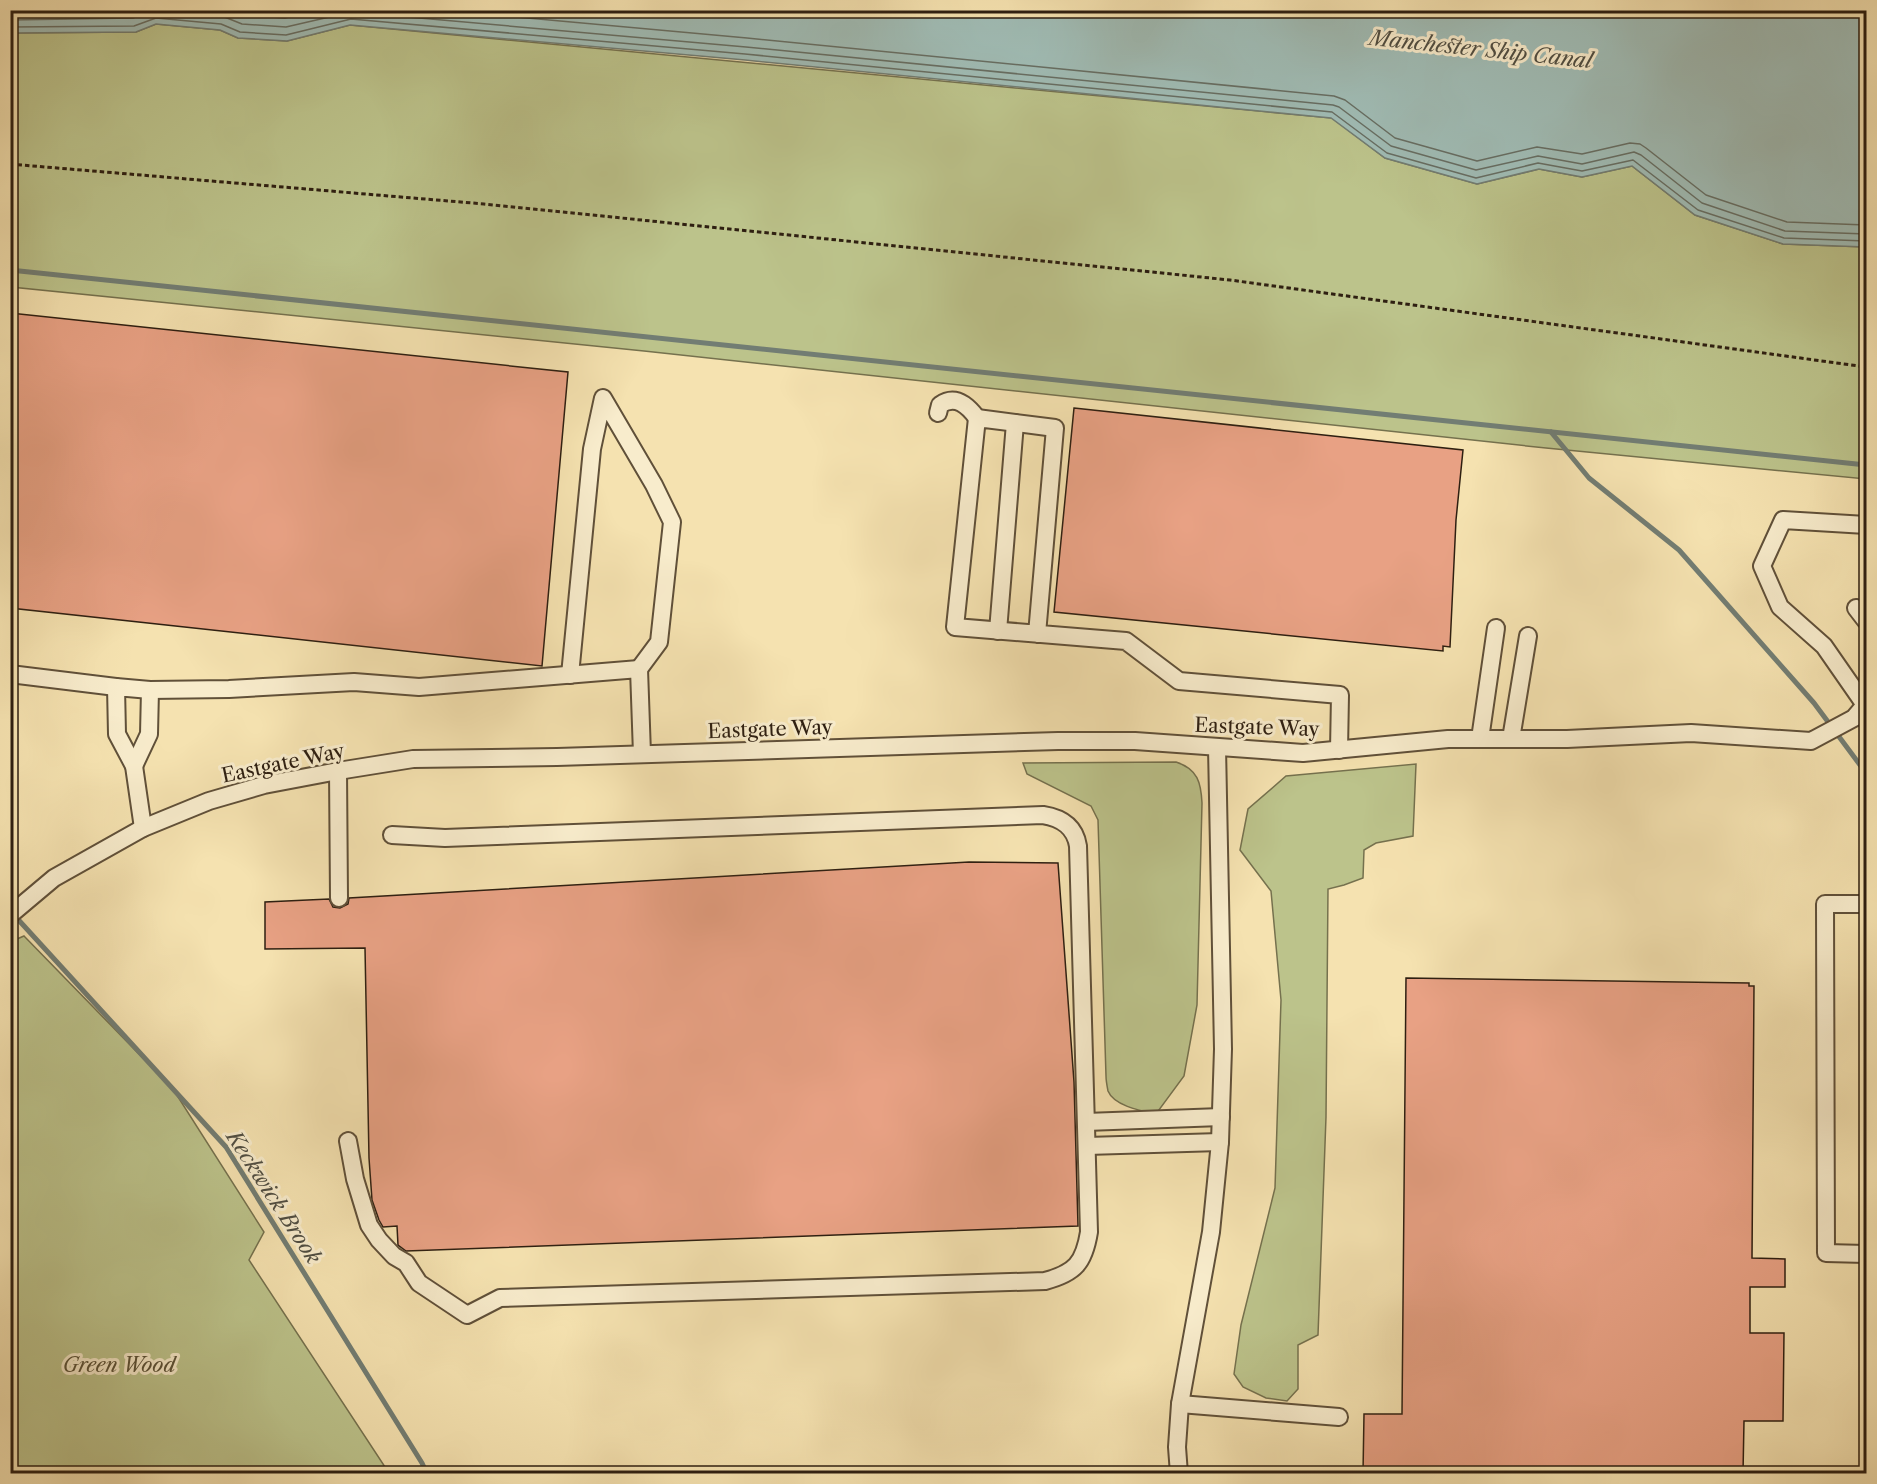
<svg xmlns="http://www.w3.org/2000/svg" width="1877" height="1484" font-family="'Libre Caslon Text',serif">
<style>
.green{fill:#bcc38b;stroke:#75714e;stroke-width:1.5}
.water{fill:#a0bcb5;stroke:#727d73;stroke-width:1.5}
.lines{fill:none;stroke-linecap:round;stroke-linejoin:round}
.shore{stroke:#676e63;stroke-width:1.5}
.stream{stroke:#727d73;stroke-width:5}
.building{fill:#e8a184;stroke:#2e1f11;stroke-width:1.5}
.minor-casing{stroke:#605039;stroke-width:20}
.path{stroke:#2e1f11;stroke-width:3;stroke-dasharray:4.5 3;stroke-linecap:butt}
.minor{stroke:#f8eccc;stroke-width:16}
.labels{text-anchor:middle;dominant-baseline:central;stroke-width:6;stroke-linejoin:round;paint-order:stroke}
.street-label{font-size:20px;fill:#2e1f11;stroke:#f8eccc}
.park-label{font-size:20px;font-style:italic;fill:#595036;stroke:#f8eccc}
.water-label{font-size:21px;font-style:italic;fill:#504e42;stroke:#f8eccc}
</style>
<rect width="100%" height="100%" fill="#f5e2b0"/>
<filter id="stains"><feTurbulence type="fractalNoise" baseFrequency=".00333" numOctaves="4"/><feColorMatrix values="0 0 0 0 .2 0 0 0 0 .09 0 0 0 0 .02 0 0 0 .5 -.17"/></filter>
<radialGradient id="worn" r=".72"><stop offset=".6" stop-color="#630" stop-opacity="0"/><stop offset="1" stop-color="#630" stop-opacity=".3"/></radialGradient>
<g class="green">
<path d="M 156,24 L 220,30 L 238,38 L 287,41 L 350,25 L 1332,118 L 1385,158 L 1477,184 L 1539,169 L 1582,177 L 1632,166 L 1695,215 L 1783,244 L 1866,247 L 1866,479 L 1546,448 L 644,351 L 11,287 L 10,33 L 136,32 Z"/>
<path d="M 1176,762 C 1198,769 1201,783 1202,803 L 1197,1005 L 1184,1076 L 1156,1114 C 1142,1111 1114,1106 1108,1091 C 1107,1086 1106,1081 1106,1076 L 1098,820 L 1091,806 L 1027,774 L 1023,763 Z"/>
<path d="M 1416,764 L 1413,836 L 1376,843 L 1364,850 L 1363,878 L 1344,885 L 1328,889 L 1326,1117 L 1318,1335 L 1298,1345 L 1298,1389 L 1287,1401 L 1266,1398 L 1243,1387 L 1234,1374 L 1241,1325 L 1275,1188 L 1281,1000 L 1271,891 L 1240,850 L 1248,809 L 1286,776 Z"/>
<path d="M 24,936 L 173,1089 L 264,1232 L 249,1260 L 389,1473 L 11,1473 L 10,942 Z"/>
</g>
<path class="water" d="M 10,11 L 1866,11 L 1866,247 L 1783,244 L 1695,215 L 1632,166 L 1582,177 L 1539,169 L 1477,184 L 1385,158 L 1331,118 L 745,60 L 350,25 L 287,41 L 238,38 L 220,30 L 156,24 L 136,32 L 11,33 Z"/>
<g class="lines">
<g class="shore">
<path d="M 161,10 L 222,16 L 242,24 L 286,27 L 351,12 L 746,47 L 1333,105 L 1339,107 L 1391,146 L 1476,170 L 1538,156 L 1582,164 L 1634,152 L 1641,155 L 1702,203 L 1785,231 L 1866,234"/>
<path d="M 232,10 L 244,15 L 285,18 L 316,10"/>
<path d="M 438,10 L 747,38 L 1334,96 L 1345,100 L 1395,138 L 1477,161 L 1537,147 L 1582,154 L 1630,143 L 1640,144 L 1646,148 L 1706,195 L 1787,222 L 1866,225"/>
<path d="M 10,20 L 133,18 L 152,10"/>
<path d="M 10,27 L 134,26 L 156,18 L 221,24 L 240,32 L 286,35 L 351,19 L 745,54 L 1332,112 L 1387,153 L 1476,178 L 1538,163 L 1582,171 L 1633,160 L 1698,210 L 1784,238 L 1866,241"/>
</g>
<g class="stream">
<path d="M 10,270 L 1866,465"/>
<path d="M 1551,432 L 1589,478 L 1679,550 L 1814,703 L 1866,773"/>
<path d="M 14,915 L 226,1147 L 422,1463 L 427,1474"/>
</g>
</g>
<g class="building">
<path d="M 10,313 L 568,372 L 542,666 L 10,608 Z"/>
<path d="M 1074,408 L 1463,450 L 1456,520 L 1450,647 L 1443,646 L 1443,651 L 1054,612 Z"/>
<path d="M 969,862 L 1058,863 L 1074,1082 L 1078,1226 L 406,1251 L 398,1245 L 397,1226 L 383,1227 L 379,1220 L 372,1200 L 369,1158 L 365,948 L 265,949 L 265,902 L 329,899 L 333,907 L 340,908 L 348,904 L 349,898 Z"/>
<path d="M 1406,978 L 1749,983 L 1749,986 L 1754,986 L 1752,1258 L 1785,1259 L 1785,1287 L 1750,1287 L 1750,1333 L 1784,1333 L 1783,1421 L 1744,1421 L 1743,1473 L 1363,1473 L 1364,1414 L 1402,1414 Z"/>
</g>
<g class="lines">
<defs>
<g id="minor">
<path d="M 938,413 L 940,405 C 956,394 968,406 977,418"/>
<path d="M 1856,608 L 1866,621"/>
<path d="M 998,631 L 1015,423"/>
<path d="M 1037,634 L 1055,428 L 977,418 L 955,627 L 1126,641 L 1179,681 L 1340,695 L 1339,750"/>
<path d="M 10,674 L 116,687"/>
<path d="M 570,675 L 592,449 L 603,398 L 654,485 L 672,522 L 659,642 L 639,669"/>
<path d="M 1865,705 L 1824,646 L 1780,607 L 1762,566 L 1783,520 L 1866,525"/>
<path d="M 1480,739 L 1496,628"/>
<path d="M 1511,739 L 1528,636"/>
<path d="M 134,766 L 149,734 L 150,690"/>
<path d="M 338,771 L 339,898"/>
<path d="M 143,828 L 134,766 L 117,734 L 116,687 L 150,690 L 229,689 L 354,682 L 419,687 L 639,669 L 642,754"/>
<path d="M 1866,904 L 1825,904 L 1826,1253 L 1866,1254"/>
<path d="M 10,915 L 54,878 L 143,828 L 209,801 L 264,785 L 338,771 L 413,759 L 557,757 L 1058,741 L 1135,741 L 1303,753 L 1448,739 L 1567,739 L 1691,733 L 1811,741 L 1854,718 L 1865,705 L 1866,706"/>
<path d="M 1086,1122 L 1221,1117"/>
<path d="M 348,1141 L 355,1179 L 369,1225 L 379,1240 L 394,1256 L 406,1263 L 419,1283 L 467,1315 L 500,1298 L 1045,1281 C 1075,1273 1084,1263 1089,1232 L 1078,846 C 1075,827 1062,818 1043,815 L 445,838 L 392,835"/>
<path d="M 1087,1146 L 1220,1142"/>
<path d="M 1180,1404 L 1339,1417"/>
<path d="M 1179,1474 L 1177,1447 L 1180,1404 L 1211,1232 L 1220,1142 L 1223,1049 L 1217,747"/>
</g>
</defs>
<use href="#minor" class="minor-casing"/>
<path class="path" d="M 10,164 L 484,204 L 1230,280 L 1866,367"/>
<use href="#minor" class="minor"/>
</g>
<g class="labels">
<g class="street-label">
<text transform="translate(1257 727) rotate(2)">Eastgate Way</text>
<text transform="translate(770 729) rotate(-2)">Eastgate Way</text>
<text transform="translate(283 763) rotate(-12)">Eastgate Way</text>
</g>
<g class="park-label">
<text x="119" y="1365">Green Wood</text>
</g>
<g class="water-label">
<text transform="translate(1481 49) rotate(6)">Manchester Ship Canal</text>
<text transform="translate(274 1197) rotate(57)">Keckwick Brook</text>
</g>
</g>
<rect width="1877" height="1484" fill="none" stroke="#f5e2b0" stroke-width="36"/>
<rect x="12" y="12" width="1853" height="1460" fill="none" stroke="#2e1f11" stroke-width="3"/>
<rect x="18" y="18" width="1841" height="1448" fill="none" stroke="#2e1f11" stroke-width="1.5"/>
<rect width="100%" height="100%" filter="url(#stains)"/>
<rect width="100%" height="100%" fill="url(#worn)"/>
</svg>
